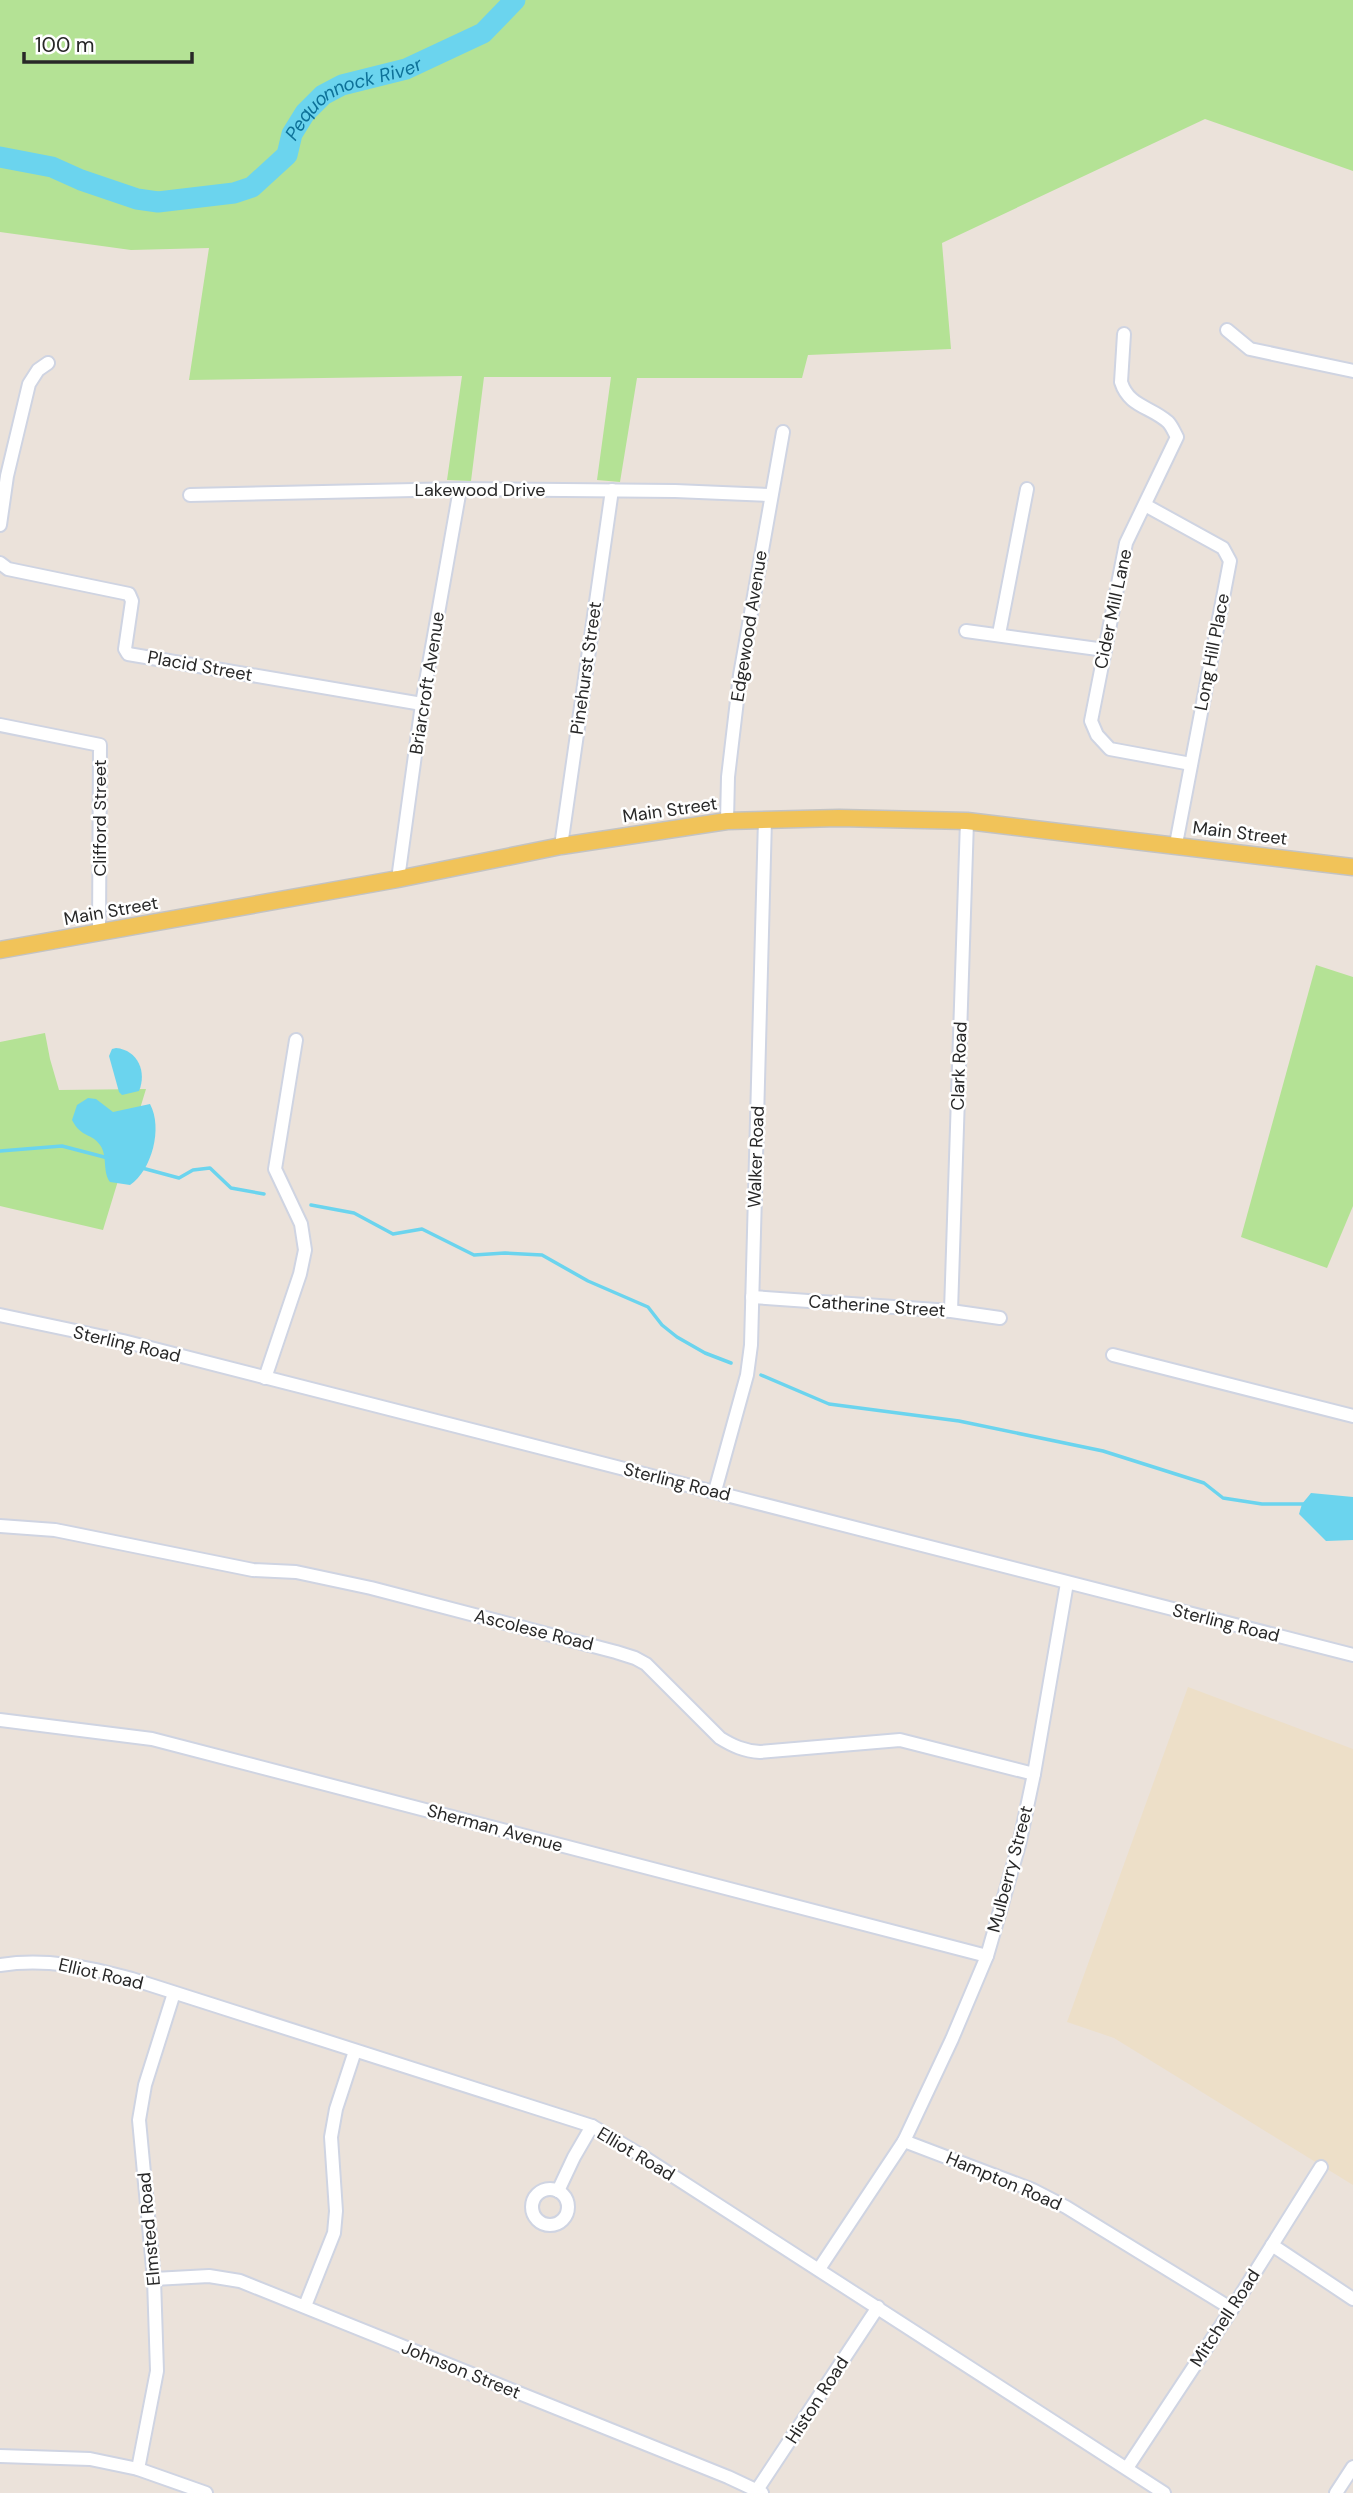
<svg xmlns="http://www.w3.org/2000/svg" width="1353" height="2493" font-family="'DM Sans',sans-serif">
<style>
.education{fill:#eddfc8}
.green{fill:#b4e295}
.water{fill:#6bd4ee}
.lines{fill:none;stroke-linecap:round;stroke-linejoin:round}
.stream{stroke:#6bd4ee;stroke-width:3.5}
.river{stroke:#6bd4ee;stroke-width:21}
.minor-casing{stroke:#cfd4e2;stroke-width:16}
.major-casing{stroke:#c3c3c3;stroke-width:19}
.minor{stroke:#fff;stroke-width:12}
.major{stroke:#f1c359;stroke-width:16}
.labels{text-anchor:middle;dominant-baseline:central;stroke-width:5;stroke-linejoin:round;paint-order:stroke}
.street-label{font-size:18px;fill:#282828;stroke:#fff}
.water-label{font-size:19px;font-style:italic;fill:#0d7198;stroke:#fff}
</style>
<rect width="100%" height="100%" fill="#ebe2da"/>
<path class="education" d="M 1188,1687 L 1353,1749 L 1353,2185 L 1114,2038 L 1067,2022 Z"/>
<g class="green">
<path d="M 0,0 L 1353,0 L 1353,171 L 1205,119 L 942,243 L 951,349 L 808,355 L 802,378 L 637,378 L 620,482 L 597,480 L 611,377 L 484,377 L 471,481 L 447,480 L 462,376 L 189,380 L 209,248 L 131,250 L 0,232 Z"/>
<path d="M 1316,965 L 1353,977 L 1353,1206 L 1327,1268 L 1241,1237 Z"/>
<path d="M 45,1033 L 50,1059 L 59,1090 L 146,1089 L 103,1230 L 0,1206 L 0,1042 Z"/>
</g>
<g class="water">
<path d="M 116,1048 C 138,1050 147,1072 139,1091 L 122,1095 L 119,1092 L 109,1056 L 112,1049 Z"/>
<path d="M 88,1098 L 96,1099 L 113,1112 L 150,1104 C 163,1128 152,1170 130,1185 L 110,1182 C 102,1171 108,1156 100,1145 C 92,1133 81,1138 72,1120 L 77,1105 Z"/>
<path d="M 1311,1493 L 1353,1497 L 1353,1540 L 1326,1541 L 1299,1514 L 1302,1504 Z"/>
</g>
<g class="lines">
<g class="stream">
<path d="M 0,1151 L 62,1146 L 108,1158"/>
<path d="M 142,1168 L 179,1178 L 193,1170 L 210,1168 L 231,1188 L 264,1194"/>
<path d="M 311,1205 L 354,1213 L 393,1234 L 422,1229 L 474,1255 L 505,1253 L 542,1255 L 588,1281 L 648,1307 L 662,1325 L 677,1337 L 705,1353 L 731,1363"/>
<path d="M 761,1375 L 829,1404 L 959,1421 L 1103,1451 L 1204,1483 L 1223,1498 L 1262,1504 L 1305,1504"/>
</g>
<path class="river" id="s1" d="M 0,157 L 52,167 L 81,180 L 137,199 L 158,202 L 234,193 L 252,187 L 287,155 L 292,134 L 305,113 L 323,95 L 342,85 L 406,69 L 483,33 L 515,0"/>
<defs>
<g id="minor">
<path d="M 1227,330 L 1250,349 L 1353,371"/>
<path d="M 1124,334 L 1121,382 C 1129,407 1150,406 1168,422 C 1172,426 1174,432 1177,437 L 1126,543 L 1091,721 L 1097,735 L 1110,749 L 1191,764"/>
<path d="M 190,495 L 460,489 L 675,491 L 770,495"/>
<path d="M 1145,505 L 1223,548 L 1230,561 L 1176,844"/>
<path d="M 0,525 L 7,476 L 29,384 L 38,370 L 48,363"/>
<path d="M 0,563 L 8,569 L 129,594 L 132,601 L 125,649 L 128,654 L 422,704"/>
<path d="M 966,631 L 1105,650"/>
<path d="M 999,634 L 1027,489"/>
<path d="M 0,725 L 100,745 L 99,932"/>
<path d="M 727,821 L 728,777 L 740,675 L 783,432"/>
<path d="M 561,846 L 612,490"/>
<path d="M 398,879 L 422,704 L 460,489"/>
<path d="M 752,1297 L 951,1311 L 1000,1318"/>
<path d="M 951,1311 L 967,821"/>
<path d="M 0,1315 L 123,1341 L 1353,1655"/>
<path d="M 1113,1355 L 1353,1416"/>
<path d="M 265,1378 L 300,1274 L 305,1250 L 301,1224 L 275,1169 L 296,1040"/>
<path d="M 715,1491 L 747,1375 L 751,1345 L 765,819"/>
<path d="M 0,1526 L 55,1530 L 253,1570 L 296,1572 L 371,1588 L 616,1652 L 635,1658 L 646,1664 L 720,1738 C 733,1746 744,1751 760,1752 L 900,1740 L 1034,1774"/>
<path d="M 0,1720 L 152,1739 L 987,1956"/>
<path d="M 0,1965 C 46,1958 88,1967 132,1979 L 592,2126 L 639,2154 L 1164,2493"/>
<path d="M 904,2141 L 1033,2190 L 1066,2207 L 1232,2309"/>
<circle cx="550" cy="2207" r="18"/>
<path d="M 558,2191 L 574,2157 L 592,2126"/>
<path d="M 1272,2245 L 1353,2299"/>
<path d="M 819,2269 L 904,2141 L 952,2039 L 987,1956 L 1019,1845 L 1034,1774 L 1067,1583"/>
<path d="M 154,2279 L 209,2276 L 240,2281 L 728,2477 L 762,2493"/>
<path d="M 305,2306 L 334,2233 L 336,2211 L 331,2137 L 336,2109 L 355,2051"/>
<path d="M 0,2456 L 90,2459 L 138,2469 L 206,2493"/>
<path d="M 1127,2468 L 1232,2309 L 1321,2167"/>
<path d="M 138,2469 L 157,2371 L 154,2279 L 139,2120 L 145,2085 L 174,1993"/>
<path d="M 755,2493 L 878,2307"/>
<path d="M 1336,2493 L 1353,2467"/>
</g>
<path id="major" d="M 0,950 L 398,879 L 561,846 L 727,821 L 839,818 L 967,821 L 1353,867"/>
</defs>
<use href="#minor" class="minor-casing"/>
<use href="#major" class="major-casing"/>
<use href="#minor" class="minor"/>
<use href="#major" class="major"/>
</g>
<g class="labels">
<g class="street-label">
<text x="480" y="490">Lakewood Drive</text>
<text transform="translate(1113 609) rotate(-78)">Cider Mill Lane</text>
<text transform="translate(749 626) rotate(-81)">Edgewood Avenue</text>
<text transform="translate(1212 652) rotate(-79)">Long Hill Place</text>
<text transform="translate(200 666) rotate(10)">Placid Street</text>
<text transform="translate(586 668) rotate(-82)">Pinehurst Street</text>
<text transform="translate(427 683) rotate(-81)">Briarcroft Avenue</text>
<text transform="translate(670 810) rotate(-8)">Main Street</text>
<text transform="translate(100 818) rotate(-90)">Clifford Street</text>
<text transform="translate(1240 833) rotate(7)">Main Street</text>
<text transform="translate(111 911) rotate(-10)">Main Street</text>
<text transform="translate(959 1066) rotate(-88)">Clark Road</text>
<text transform="translate(756 1157) rotate(-88)">Walker Road</text>
<text transform="translate(877 1306) rotate(4)">Catherine Street</text>
<text transform="translate(127 1344) rotate(13)">Sterling Road</text>
<text transform="translate(677 1482) rotate(14)">Sterling Road</text>
<text transform="translate(1226 1623) rotate(14)">Sterling Road</text>
<text transform="translate(534 1630) rotate(14)">Ascolese Road</text>
<text transform="translate(495 1828) rotate(15)">Sherman Avenue</text>
<text transform="translate(1010 1869) rotate(-75)">Mulberry Street</text>
<text transform="translate(101 1974) rotate(13)">Elliot Road</text>
<text transform="translate(636 2154) rotate(31)">Elliot Road</text>
<text transform="translate(1004 2181) rotate(23)">Hampton Road</text>
<text transform="translate(149 2229) rotate(-95)">Elmsted Road</text>
<text transform="translate(1225 2318) rotate(-57)">Mitchell Road</text>
<text transform="translate(461 2370) rotate(22)">Johnson Street</text>
<text transform="translate(817 2400) rotate(-57)">Histon Road</text>
</g>
<g class="water-label">
<text stroke="none"><textPath href="#s1" startOffset="404">Pequonnock River</textPath></text>
</g>
</g>
<path d="M24 52v10h168v-10" fill="none" stroke="#282828" stroke-width="3.5"/>
<text x="35" y="52" font-size="21" fill="#282828" stroke="#ffffff" stroke-width="5" paint-order="stroke">100 m</text>
</svg>
